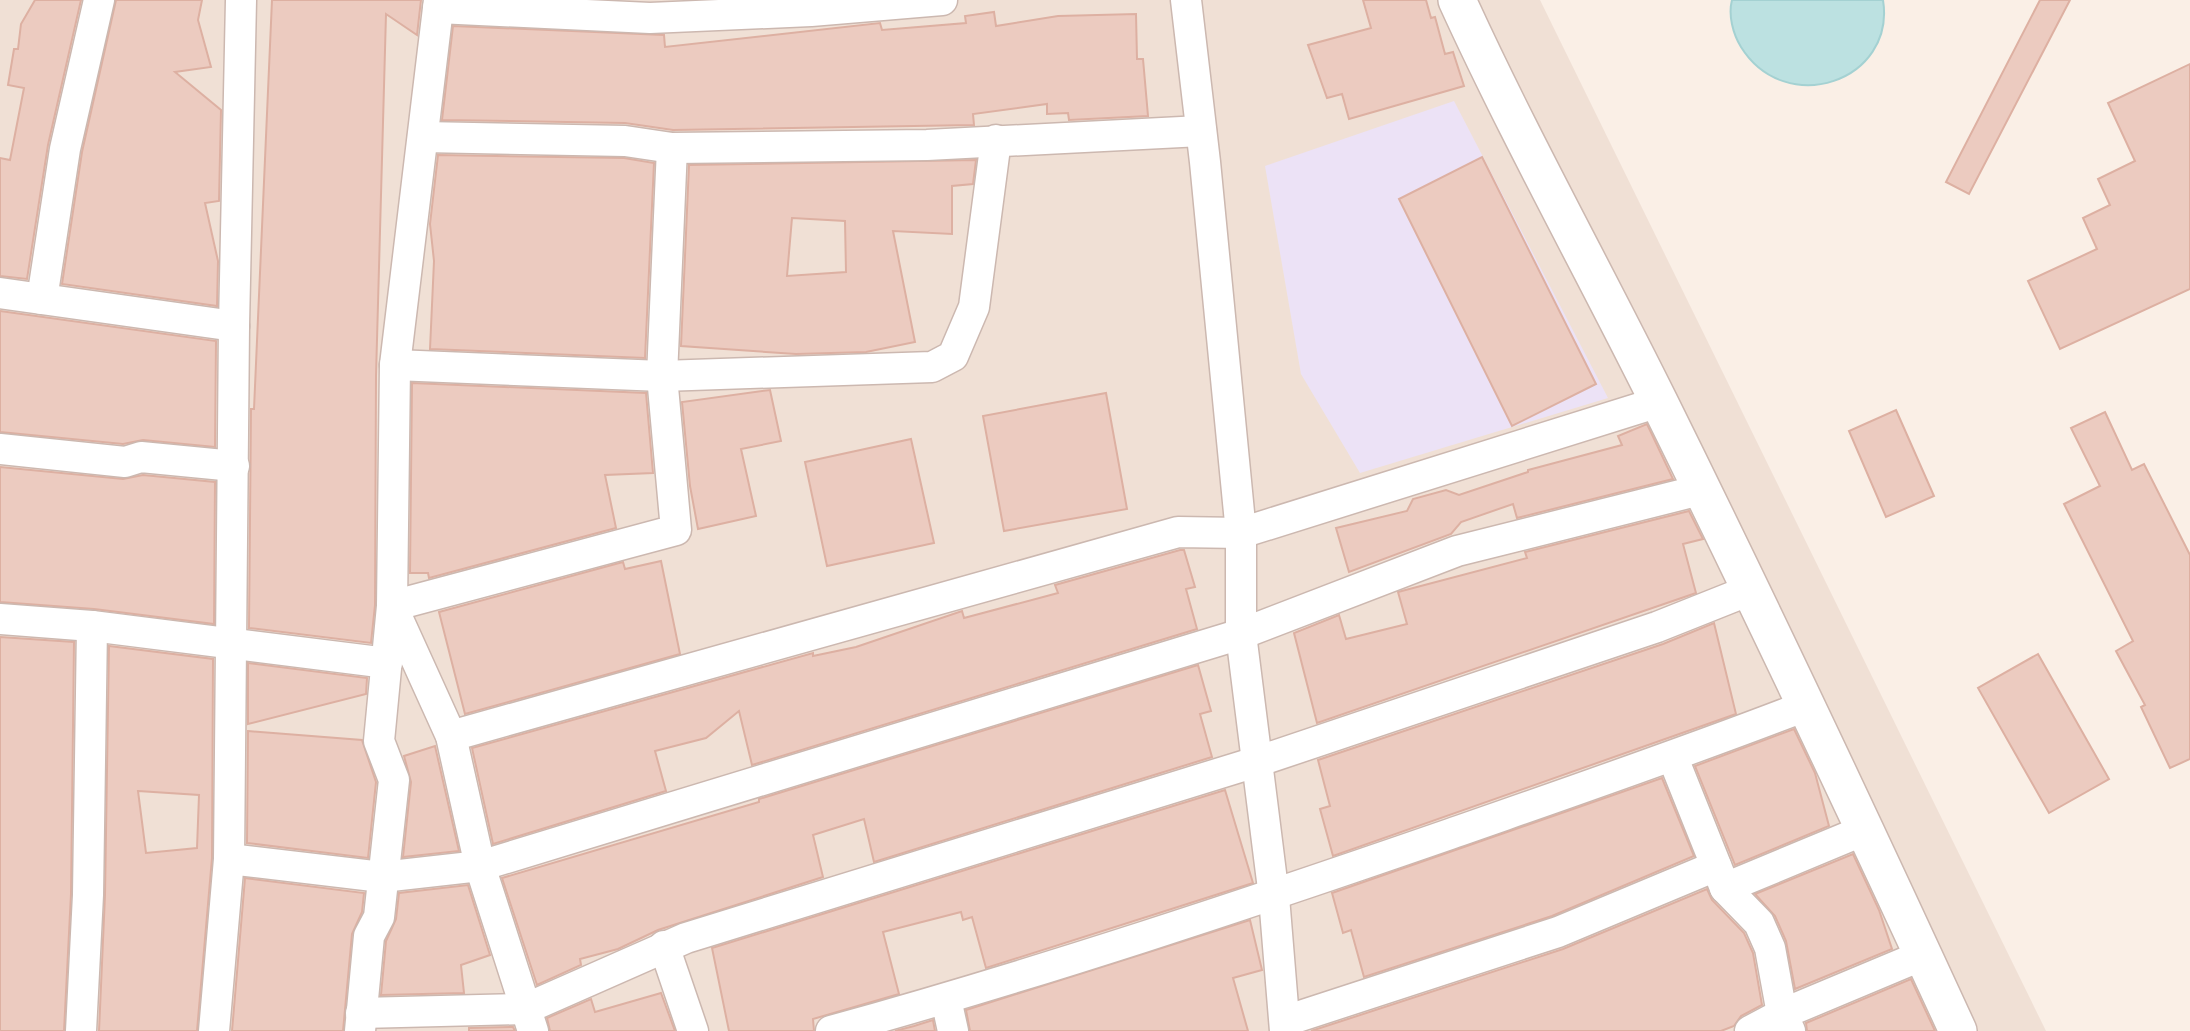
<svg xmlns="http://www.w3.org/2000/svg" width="2190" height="1031" font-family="'Varela Round',sans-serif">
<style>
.residential{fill:#f0e0d5}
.education{fill:#ece2f6}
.water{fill:#bce1e1;stroke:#a4d1d2;stroke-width:2}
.building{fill:#eccbc0;stroke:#ddb0a2;stroke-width:2;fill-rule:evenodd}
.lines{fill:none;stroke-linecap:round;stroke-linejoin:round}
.minor-casing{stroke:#ccb8b0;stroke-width:33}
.tertiary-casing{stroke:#ccb8b0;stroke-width:40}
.minor{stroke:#fff;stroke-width:30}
.tertiary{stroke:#fff;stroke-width:37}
</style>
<rect width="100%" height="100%" fill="#faefe6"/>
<path class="residential" d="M 0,0 L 1540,0 L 2046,1031 L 0,1031 Z"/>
<path class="education" d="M 1454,101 L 1608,398 L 1360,473 L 1301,374 L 1265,166 Z"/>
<path class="water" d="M 1732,0 L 1883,0 C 1896,81 1786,119 1741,47 C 1733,34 1728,15 1732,0 Z"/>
<g class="building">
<path d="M 35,0 L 81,0 L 48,145 L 27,279 L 0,276 L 0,158 L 10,160 L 24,88 L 8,85 L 14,49 L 18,49 L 21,24 Z"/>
<path d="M 116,0 L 202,0 L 198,20 L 211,67 L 175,72 L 221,110 L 219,201 L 205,203 L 218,261 L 217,306 L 62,284 L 82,152 Z"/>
<path d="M 272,0 L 421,0 L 417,35 L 386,14 L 376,376 L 375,605 L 371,643 L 249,628 L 251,409 L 254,409 Z"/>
<path d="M 1363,0 L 1426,0 L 1431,18 L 1435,17 L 1445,54 L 1453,52 L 1464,86 L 1349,119 L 1342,94 L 1327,98 L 1308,45 L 1371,28 Z"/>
<path d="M 2040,0 L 2070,0 L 1969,194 L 1946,182 Z"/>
<path d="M 994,12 L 996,26 L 1058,16 L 1136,14 L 1137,59 L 1143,59 L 1148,116 L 1069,120 L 1068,113 L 1047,114 L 1047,104 L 973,114 L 974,125 L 673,130 L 625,123 L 442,120 L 453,26 L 664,35 L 665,47 L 880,23 L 882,30 L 966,23 L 965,16 Z"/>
<path d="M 2190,64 L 2190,289 L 2060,349 L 2028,281 L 2097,249 L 2083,218 L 2110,205 L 2098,179 L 2135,161 L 2108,103 Z"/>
<path d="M 438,155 L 624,158 L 654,163 L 645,358 L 430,349 L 434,261 L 430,224 Z"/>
<path d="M 1482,157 L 1596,384 L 1512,426 L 1399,199 Z"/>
<path d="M 976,160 L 973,184 L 952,186 L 952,234 L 893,231 L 915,342 L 866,352 L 796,354 L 681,346 L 689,165 ZM 792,218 L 845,221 L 846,272 L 787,276 Z"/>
<path d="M 0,311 L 216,341 L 215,447 L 143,440 L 123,444 L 0,432 Z"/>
<path d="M 412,383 L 646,393 L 653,473 L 605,475 L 616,528 L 429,578 L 428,573 L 410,573 Z"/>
<path d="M 770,390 L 781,441 L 741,449 L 756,516 L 698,529 L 690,486 L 682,402 Z"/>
<path d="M 1106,393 L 1127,509 L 1004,531 L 983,416 Z"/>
<path d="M 1896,410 L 1934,496 L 1886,517 L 1849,431 Z"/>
<path d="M 2105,412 L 2132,470 L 2144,464 L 2190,555 L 2190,759 L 2170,768 L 2141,707 L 2145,705 L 2116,651 L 2133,641 L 2064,504 L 2100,486 L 2071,428 Z"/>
<path d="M 1647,424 L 1673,479 L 1517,518 L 1513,504 L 1461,522 L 1451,534 L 1349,572 L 1336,528 L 1407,511 L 1413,499 L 1446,490 L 1459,495 L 1528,472 L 1528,470 L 1622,445 L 1618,436 Z"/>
<path d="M 911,439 L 934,543 L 827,566 L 805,462 Z"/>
<path d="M 0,467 L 123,479 L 143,475 L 215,482 L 214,624 L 94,609 L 0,602 Z"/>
<path d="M 1689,511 L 1703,539 L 1683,544 L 1696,593 L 1317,723 L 1294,633 L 1339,615 L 1346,639 L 1407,624 L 1398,592 L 1527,558 L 1525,552 Z"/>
<path d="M 1180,550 L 1184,550 L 1195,587 L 1186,589 L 1197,629 L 752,765 L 739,711 L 706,738 L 655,751 L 666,791 L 493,844 L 472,748 L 813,653 L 813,656 L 856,647 L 962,611 L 964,618 L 1058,593 L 1055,585 Z"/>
<path d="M 661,561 L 680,654 L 465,714 L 439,612 L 623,562 L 625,569 Z"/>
<path d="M 1714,623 L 1736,714 L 1333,856 L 1320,809 L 1330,806 L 1318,760 L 1663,644 Z"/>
<path d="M 0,637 L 74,642 L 71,894 L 64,1031 L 0,1031 Z"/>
<path d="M 109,646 L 213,659 L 212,858 L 197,1031 L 99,1031 L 105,895 ZM 138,791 L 199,795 L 197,848 L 146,853 Z"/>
<path d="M 2038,654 L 2109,779 L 2049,813 L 1978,688 Z"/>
<path d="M 248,663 L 367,678 L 366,694 L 248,724 Z"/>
<path d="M 1198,665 L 1211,711 L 1200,714 L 1212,757 L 874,862 L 864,819 L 813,835 L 823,877 L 658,930 L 618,949 L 580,959 L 581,965 L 537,985 L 502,878 L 759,802 L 759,799 Z"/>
<path d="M 1794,729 L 1815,773 L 1829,826 L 1735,865 L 1695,766 Z"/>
<path d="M 248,731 L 362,740 L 376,782 L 368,858 L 247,843 Z"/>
<path d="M 435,746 L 459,851 L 403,857 L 411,782 L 404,756 Z"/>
<path d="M 1662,778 L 1694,856 L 1552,916 L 1364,977 L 1351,930 L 1343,933 L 1332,893 Z"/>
<path d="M 1225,790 L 1253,883 L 986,968 L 972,917 L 963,920 L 961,912 L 883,932 L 899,994 L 813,1019 L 814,1031 L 729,1031 L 712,948 Z"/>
<path d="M 1853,854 L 1879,910 L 1892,949 L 1795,989 L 1786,941 L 1775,916 L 1755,894 Z"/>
<path d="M 245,878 L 364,893 L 362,912 L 352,934 L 343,1031 L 232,1031 Z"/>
<path d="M 468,885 L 490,955 L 461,965 L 464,993 L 381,995 L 386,941 L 396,919 L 399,893 Z"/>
<path d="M 1707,889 L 1712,900 L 1744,933 L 1753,953 L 1762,1005 L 1741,1016 L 1734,1026 L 1721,1031 L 1311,1031 L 1563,949 Z"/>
<path d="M 1250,920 L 1262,970 L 1233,978 L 1248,1031 L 970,1031 L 966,1010 Z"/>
<path d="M 1911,979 L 1935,1031 L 1807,1031 L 1806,1023 Z"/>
<path d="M 661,993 L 675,1031 L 550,1031 L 547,1018 L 591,999 L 595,1012 Z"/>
<path d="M 933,1020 L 935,1031 L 895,1031 L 914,1026 Z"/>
<path d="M 513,1027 L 515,1031 L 469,1031 L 469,1028 Z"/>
</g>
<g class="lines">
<defs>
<g id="minor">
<path d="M 1186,0 L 1205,162 L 1241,533 L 1241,634 L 1274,897 L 1285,1031"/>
<path d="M 438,8 L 650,18 L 811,11 L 942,0"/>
<path d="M 423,137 L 625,141 L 672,148 L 927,145 L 1201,131"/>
<path d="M 0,293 L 234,326"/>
<path d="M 42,299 L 65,149 L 99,0"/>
<path d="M 395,365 L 662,376 L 932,367 L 953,356 L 974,307 L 996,140"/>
<path d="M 0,449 L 125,462 L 141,457 L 234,466"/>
<path d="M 0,619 L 92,626 L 387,663"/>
<path d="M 451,736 L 1178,532 L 1241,533 L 1659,402"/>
<path d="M 1673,758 L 1725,888 L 1759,923 L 1770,948 L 1782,1014 L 1790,1031"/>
<path d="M 229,859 L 382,877 L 480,866 L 1241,634 L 1457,551 L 1700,490"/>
<path d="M 1725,888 L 1867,829"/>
<path d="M 664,946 L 693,1031"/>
<path d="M 946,999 L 953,1031"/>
<path d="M 361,1013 L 525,1009 L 686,938 L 1256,762 L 1657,627 L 1750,590"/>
<path d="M 1285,1021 L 1558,932 L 1716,866"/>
<path d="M 81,1031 L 88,895 L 92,626"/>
<path d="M 214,1031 L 229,859 L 234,326 L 241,0"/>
<path d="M 360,1031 L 369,936 L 379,917 L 394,780 L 379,741 L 392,606 L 395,365 L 439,0"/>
<path d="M 533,1031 L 480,866 L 451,736 L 392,606 L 676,530 L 662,376 L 672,148"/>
<path d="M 831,1031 C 1040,973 1245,905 1450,834 C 1570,792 1690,751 1808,705"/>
<path d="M 1750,1031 L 1782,1014 L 1923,955"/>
</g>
<path id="tertiary" d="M 1457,0 C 1519,136 1592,267 1659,402 C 1762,610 1861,820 1958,1031"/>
</defs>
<use href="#minor" class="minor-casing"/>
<use href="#tertiary" class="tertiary-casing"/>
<use href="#minor" class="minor"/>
<use href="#tertiary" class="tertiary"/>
</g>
</svg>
